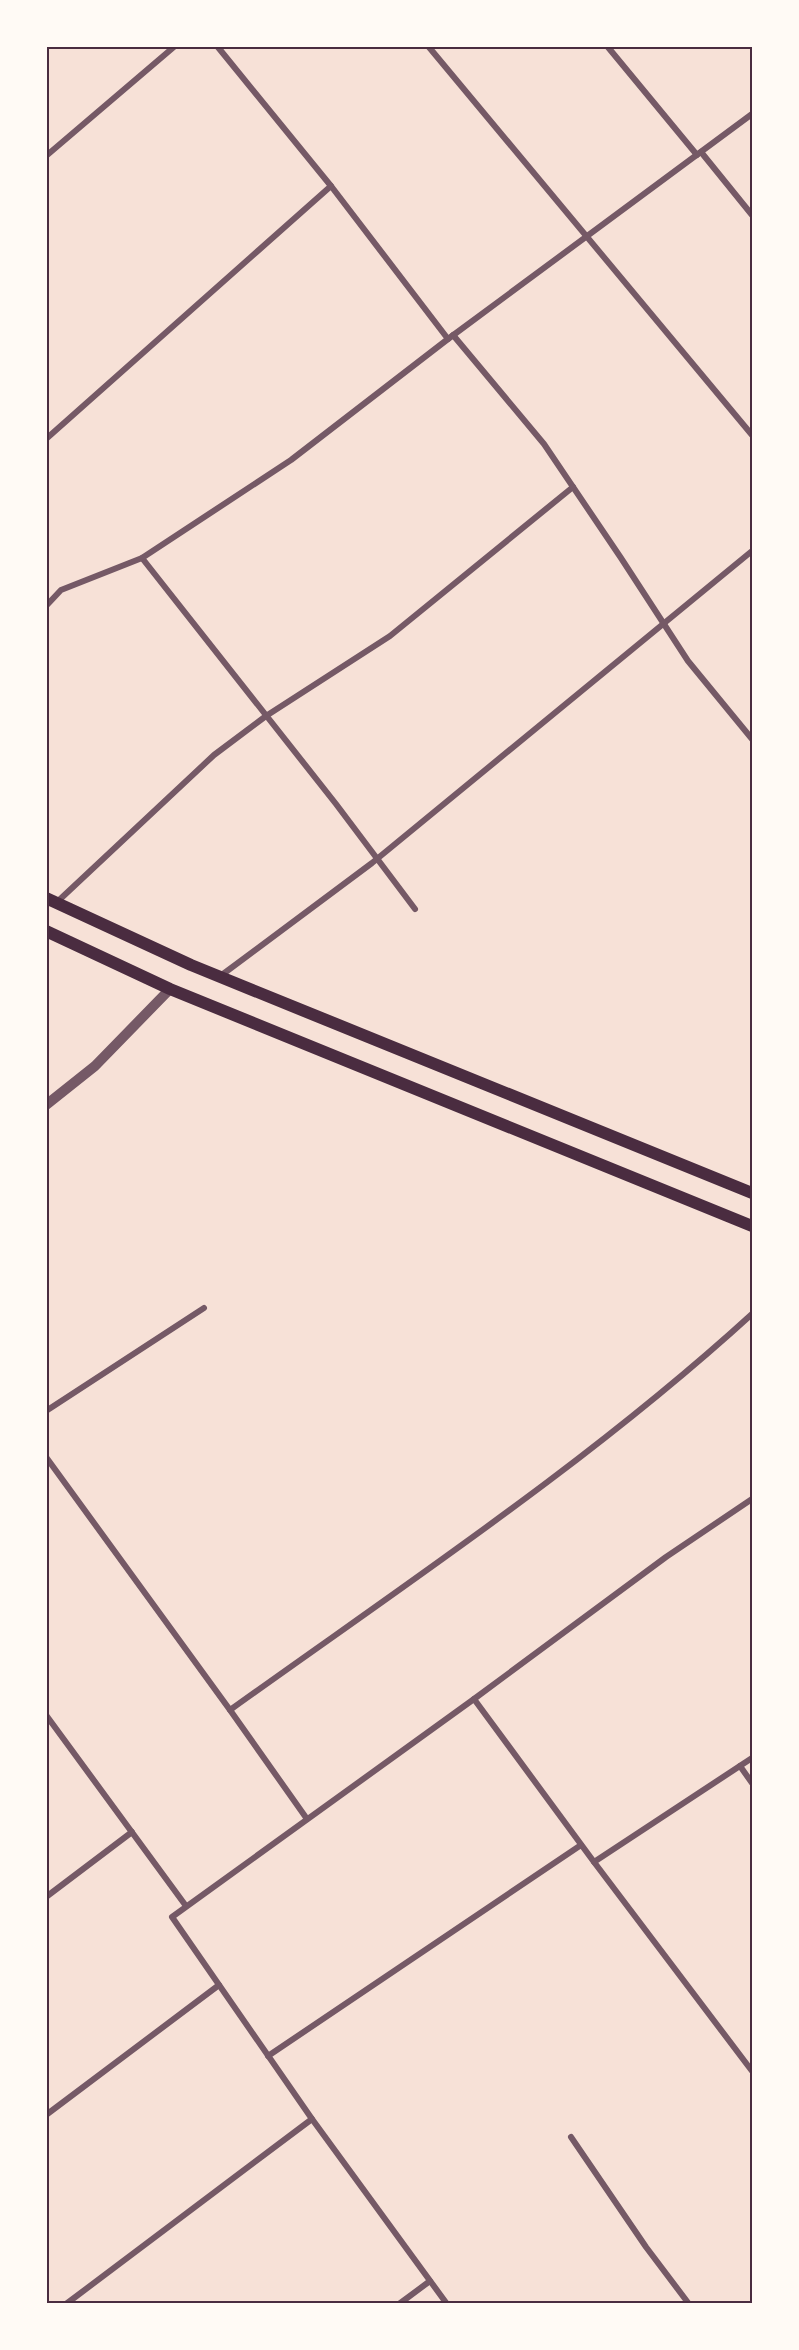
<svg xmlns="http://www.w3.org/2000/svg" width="799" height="2350" font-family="'Open Sans',sans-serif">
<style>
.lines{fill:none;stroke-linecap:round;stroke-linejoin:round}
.minor{stroke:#755966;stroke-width:6}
.tertiary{stroke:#755966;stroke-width:10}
.secondary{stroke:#4a2c40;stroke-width:12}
.neatline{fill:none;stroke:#4a2c40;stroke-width:2}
</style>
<rect width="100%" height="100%" fill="#f7e1d7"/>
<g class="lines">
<g class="minor">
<path d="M 217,46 L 331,186 L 448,339"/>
<path d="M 428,46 L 752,435"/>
<path d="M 607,46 L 697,155"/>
<path d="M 701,152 L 752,215"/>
<path d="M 46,156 L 175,46"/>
<path d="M 453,335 L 544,444 L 621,558 L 688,661 L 752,739"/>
<path d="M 46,439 L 331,186"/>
<path d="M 142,558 L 336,804 L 415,909"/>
<path d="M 46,606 L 61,590 L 142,558 L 291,460 L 448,339 L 752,114"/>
<path d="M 56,903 L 214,755 L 266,716 L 390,636 L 573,487"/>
<path d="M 219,977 L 372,863 L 752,551"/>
<path d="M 46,1411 L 204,1308"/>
<path d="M 46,1457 L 230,1710"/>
<path d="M 474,1699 L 666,1557 L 752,1499"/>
<path d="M 46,1715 L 186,1906"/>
<path d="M 740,1766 L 752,1783"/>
<path d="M 307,1819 L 230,1710 C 407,1583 591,1461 752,1314"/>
<path d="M 594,1862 L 752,2071"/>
<path d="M 46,1897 L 132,1832"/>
<path d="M 268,2056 L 581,1845"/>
<path d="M 46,2115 L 219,1985"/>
<path d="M 571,2137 L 646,2247 L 689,2304"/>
<path d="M 66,2304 L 312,2119"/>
<path d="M 399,2304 L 430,2281"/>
<path d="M 447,2304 L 312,2119 L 172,1917 L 474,1699 L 594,1862 L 752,1758"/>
</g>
<path class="tertiary" d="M 46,1105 L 95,1066 L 170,989"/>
<g class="secondary">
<path d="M 46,898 L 191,965 L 752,1193"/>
<path d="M 46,931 L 170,989 L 752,1226"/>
</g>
</g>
<rect width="799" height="2350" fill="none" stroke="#fffaf5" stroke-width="96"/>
<rect x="48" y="48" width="703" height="2254" class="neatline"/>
</svg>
